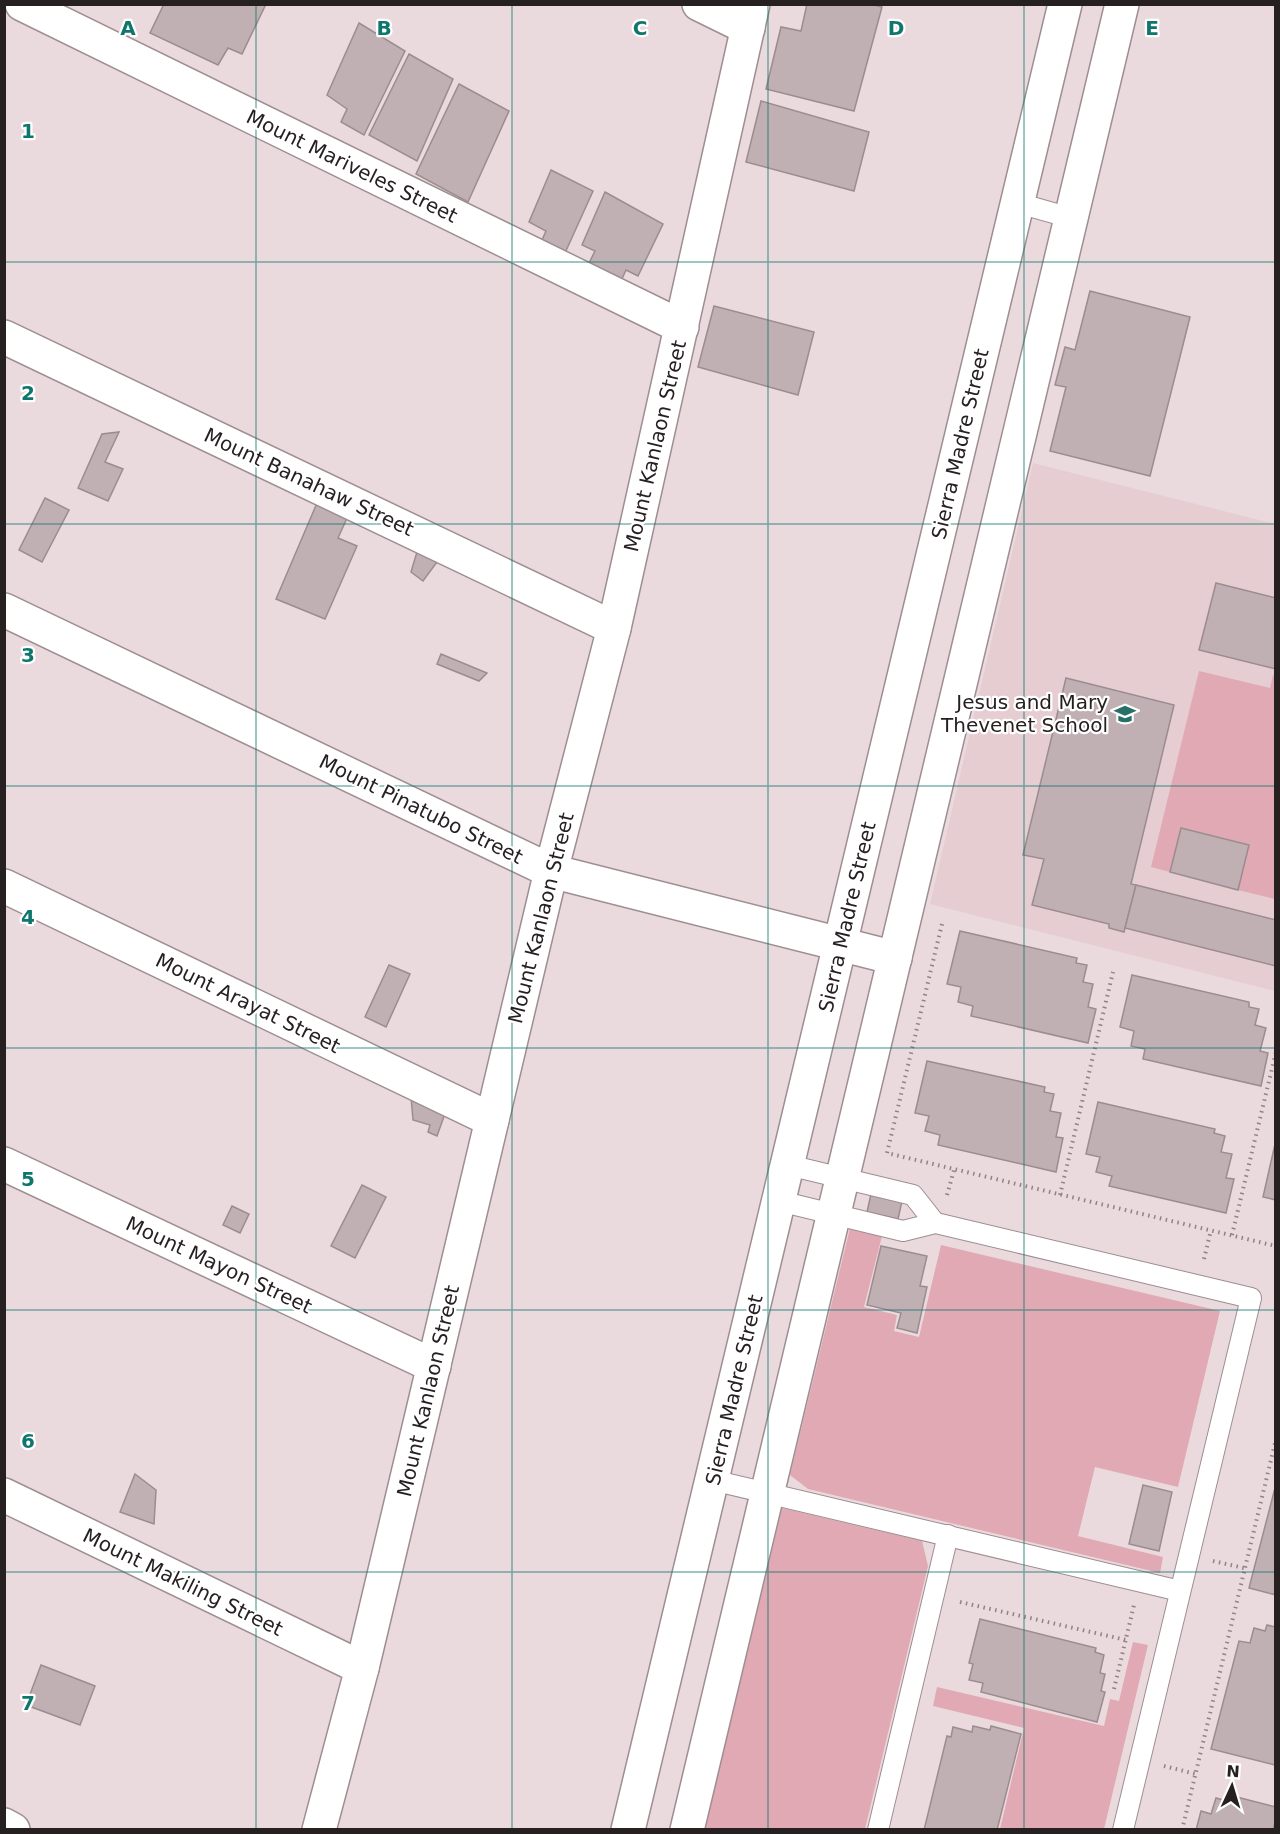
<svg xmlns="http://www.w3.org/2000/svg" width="1280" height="1834" font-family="'DejaVu Sans',sans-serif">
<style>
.built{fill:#e6cdd2}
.green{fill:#e0a9b4}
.building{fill:#c0b0b3;stroke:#9b8c8f;stroke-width:1.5}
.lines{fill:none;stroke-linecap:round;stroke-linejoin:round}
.lane-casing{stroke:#9e8e91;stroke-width:22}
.street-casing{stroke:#9e8e91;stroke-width:36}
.secondary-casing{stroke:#9e8e91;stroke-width:36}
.path{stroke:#8f8385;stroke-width:4;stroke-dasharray:1.5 4.5;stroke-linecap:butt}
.lane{stroke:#fff;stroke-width:20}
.street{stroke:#fff;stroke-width:33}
.secondary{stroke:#fff;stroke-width:33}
.grid{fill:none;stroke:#0f766e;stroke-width:1.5;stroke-opacity:0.55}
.labels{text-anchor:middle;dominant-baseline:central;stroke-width:4.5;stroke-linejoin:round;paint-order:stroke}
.street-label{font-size:20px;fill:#262021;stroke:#fff}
.poi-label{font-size:20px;fill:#262021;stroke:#fff;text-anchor:end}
.grid-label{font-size:20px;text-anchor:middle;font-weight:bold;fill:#0f766e;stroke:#fff;stroke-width:4.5;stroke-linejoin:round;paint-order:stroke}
</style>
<rect width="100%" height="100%" fill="#ebdadd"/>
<path class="built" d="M 1033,463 L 1275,524 L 1275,991 L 930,904 Z"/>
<g class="green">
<path d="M 1199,671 L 1270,688 L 1273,675 L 1275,676 L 1275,899 L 1238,890 L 1248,845 L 1181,828 L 1170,872 L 1151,867 Z"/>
<path d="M 850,1228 L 882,1236 L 864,1307 L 897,1315 L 894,1331 L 919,1337 L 941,1245 L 1220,1311 L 1178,1487 L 1095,1467 L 1078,1536 L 1163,1557 L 1160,1573 L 808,1489 L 790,1475 Z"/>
<path d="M 782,1508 L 922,1541 L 928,1566 L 865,1829 L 705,1829 Z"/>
<path d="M 1133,1642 L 1148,1645 L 1104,1829 L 1000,1829 L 1024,1728 L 933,1706 L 937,1687 L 1104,1726 L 1110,1699 L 1119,1701 Z"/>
</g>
<g class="building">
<path d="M 164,4 L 266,4 L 242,54 L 228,48 L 218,65 L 150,33 Z"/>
<path d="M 807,4 L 871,4 L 882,7 L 854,111 L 766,89 L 781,27 L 801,31 Z"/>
<path d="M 359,23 L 405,51 L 364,135 L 341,122 L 347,109 L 327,95 Z"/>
<path d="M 409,54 L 453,79 L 417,161 L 369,135 Z"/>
<path d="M 459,84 L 509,111 L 468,202 L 416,174 Z"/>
<path d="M 761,101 L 869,132 L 854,191 L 746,162 Z"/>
<path d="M 551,170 L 593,191 L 565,253 L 542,240 L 546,231 L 529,222 Z"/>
<path d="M 605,192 L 663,224 L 638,276 L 626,270 L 621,281 L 589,263 L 595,251 L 582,245 Z"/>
<path d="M 1090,291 L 1190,317 L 1150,476 L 1050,451 L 1066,387 L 1055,385 L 1065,347 L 1075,350 Z"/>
<path d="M 714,306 L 814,332 L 798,395 L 698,367 Z"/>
<path d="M 119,432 L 105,462 L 123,469 L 108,501 L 78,488 L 102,434 Z"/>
<path d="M 45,498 L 69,510 L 42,562 L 19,550 Z"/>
<path d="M 317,503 L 348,516 L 338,538 L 357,546 L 325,619 L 276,599 Z"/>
<path d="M 417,552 L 440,558 L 423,581 L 411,572 Z"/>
<path d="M 1216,583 L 1276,598 L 1276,669 L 1199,650 Z"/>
<path d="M 441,654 L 487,673 L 479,681 L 437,664 Z"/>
<path d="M 1066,678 L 1174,705 L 1131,884 L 1136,885 L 1124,932 L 1109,928 L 1109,924 L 1032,905 L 1044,859 L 1023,855 Z"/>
<path d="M 1181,828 L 1249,845 L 1238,890 L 1170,872 Z"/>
<path d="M 1136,885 L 1276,920 L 1276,966 L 1125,928 Z"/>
<path d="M 960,931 L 1077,958 L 1076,963 L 1087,965 L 1083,982 L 1093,984 L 1088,1007 L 1096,1009 L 1088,1043 L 971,1016 L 973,1006 L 958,1002 L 961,987 L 947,984 Z"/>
<path d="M 389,965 L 410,974 L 386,1027 L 365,1017 Z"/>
<path d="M 1132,975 L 1249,1002 L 1249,1007 L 1259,1009 L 1255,1025 L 1266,1028 L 1260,1051 L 1268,1053 L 1261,1086 L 1143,1059 L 1145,1049 L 1131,1046 L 1134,1031 L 1120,1027 Z"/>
<path d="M 927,1061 L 1045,1087 L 1044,1092 L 1054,1094 L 1050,1111 L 1061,1113 L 1056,1137 L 1063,1138 L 1056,1172 L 938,1145 L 940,1135 L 925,1131 L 929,1116 L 915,1113 Z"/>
<path d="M 411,1097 L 447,1108 L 437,1136 L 428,1132 L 430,1125 L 413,1120 Z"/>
<path d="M 1098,1102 L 1215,1129 L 1214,1133 L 1225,1136 L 1221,1152 L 1232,1154 L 1226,1178 L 1234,1179 L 1226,1213 L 1109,1186 L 1112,1176 L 1096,1172 L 1100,1157 L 1086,1154 Z"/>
<path d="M 1275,1144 L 1276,1144 L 1276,1200 L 1263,1197 Z"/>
<path d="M 362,1185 L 386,1197 L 355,1258 L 331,1246 Z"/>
<path d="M 871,1194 L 902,1201 L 898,1219 L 867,1212 Z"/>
<path d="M 232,1206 L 249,1214 L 240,1233 L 223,1225 Z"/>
<path d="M 881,1246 L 927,1256 L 920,1286 L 927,1287 L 917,1333 L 897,1328 L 901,1313 L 867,1305 Z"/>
<path d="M 135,1474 L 156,1490 L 154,1524 L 120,1512 Z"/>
<path d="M 1276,1484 L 1276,1595 L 1249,1588 Z"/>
<path d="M 1143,1485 L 1172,1492 L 1159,1551 L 1129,1544 Z"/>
<path d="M 980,1619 L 1096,1648 L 1095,1652 L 1104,1655 L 1100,1673 L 1105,1674 L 1101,1691 L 1105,1692 L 1097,1722 L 981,1692 L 983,1683 L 969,1680 L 973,1664 L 969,1663 Z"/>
<path d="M 1267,1625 L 1276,1627 L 1275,1765 L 1211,1749 L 1239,1641 L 1250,1643 L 1254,1628 L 1265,1631 Z"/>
<path d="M 41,1665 L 95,1686 L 80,1725 L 26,1705 Z"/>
<path d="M 973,1726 L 990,1730 L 991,1726 L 1021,1734 L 997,1830 L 924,1830 L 947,1736 L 951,1737 L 953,1727 L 972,1732 Z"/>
<path d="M 1229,1795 L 1276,1807 L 1276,1820 L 1273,1830 L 1196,1830 L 1201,1811 L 1211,1814 L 1216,1798 L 1227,1801 Z"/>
</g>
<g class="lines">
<defs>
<g id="lane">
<path d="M 1018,203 L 1071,218"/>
<path d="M 788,1165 L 913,1195 L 935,1223"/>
<path d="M 779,1201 L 903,1231 L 935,1223 L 940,1224 L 1251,1298 L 1123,1830"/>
<path d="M 712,1480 L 1180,1591"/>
<path d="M 878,1830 L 948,1535"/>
</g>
<g id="street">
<path d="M 22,4 L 682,327"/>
<path d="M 699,4 L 748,28"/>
<path d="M 4,337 L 614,628"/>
<path d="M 4,610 L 551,871 L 895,958"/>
<path d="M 4,886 L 492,1120"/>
<path d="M 4,1164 L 434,1366"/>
<path d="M 4,1495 L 362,1668"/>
<path d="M 4,1825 L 13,1830"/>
<path d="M 319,1830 L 362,1668 L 551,871 L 614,628 L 753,4"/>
</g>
<g id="secondary">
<path d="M 628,1830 L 1065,4"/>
<path d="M 687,1830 L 1122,4"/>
</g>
</defs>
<use href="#lane" class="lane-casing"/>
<use href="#street" class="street-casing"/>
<use href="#secondary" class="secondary-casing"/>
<g class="path">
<path d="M 942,924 L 887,1153 L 1276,1246"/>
<path d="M 947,1195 L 954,1170"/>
<path d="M 1060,1195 L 1113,972"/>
<path d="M 1232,1235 L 1276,1052"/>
<path d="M 1204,1259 L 1211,1230"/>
<path d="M 1213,1561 L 1244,1568"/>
<path d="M 960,1602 L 1126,1640"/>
<path d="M 1114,1689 L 1134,1605"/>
<path d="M 1164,1766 L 1196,1774"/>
<path d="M 1182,1830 L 1276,1439"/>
</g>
<use href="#lane" class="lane"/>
<use href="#street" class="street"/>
<use href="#secondary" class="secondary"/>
</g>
<path class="grid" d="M 256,4 L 256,1830M 512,4 L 512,1830M 768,4 L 768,1830M 1024,4 L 1024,1830M 4,262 L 1276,262M 4,524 L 1276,524M 4,786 L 1276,786M 4,1048 L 1276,1048M 4,1310 L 1276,1310M 4,1572 L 1276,1572"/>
<defs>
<symbol id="school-bare" viewBox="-9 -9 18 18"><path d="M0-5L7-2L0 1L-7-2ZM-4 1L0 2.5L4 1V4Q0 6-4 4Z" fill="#276f67" stroke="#fff" stroke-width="2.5" paint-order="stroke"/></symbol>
</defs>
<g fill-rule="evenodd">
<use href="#school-bare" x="1110" y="699" width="30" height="30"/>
</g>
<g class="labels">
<g class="street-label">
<text transform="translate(352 166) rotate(26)">Mount Mariveles Street</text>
<text transform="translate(960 444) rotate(-77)">Sierra Madre Street</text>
<text transform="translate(655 446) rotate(-77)">Mount Kanlaon Street</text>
<text transform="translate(309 482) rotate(25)">Mount Banahaw Street</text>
<text transform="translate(421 809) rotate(26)">Mount Pinatubo Street</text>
<text transform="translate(847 917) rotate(-77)">Sierra Madre Street</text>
<text transform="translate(541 918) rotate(-76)">Mount Kanlaon Street</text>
<text transform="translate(248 1003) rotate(26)">Mount Arayat Street</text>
<text transform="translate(219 1265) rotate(25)">Mount Mayon Street</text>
<text transform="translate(734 1390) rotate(-77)">Sierra Madre Street</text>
<text transform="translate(428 1391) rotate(-77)">Mount Kanlaon Street</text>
<text transform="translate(183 1582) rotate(26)">Mount Makiling Street</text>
</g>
<g class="poi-label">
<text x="1108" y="702">Jesus and Mary<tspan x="1108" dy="23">Thevenet School</tspan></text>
</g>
</g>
<g class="grid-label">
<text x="128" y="35">A</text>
<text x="384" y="35">B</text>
<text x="640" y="35">C</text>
<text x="896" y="35">D</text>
<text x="1152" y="35">E</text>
<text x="28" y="138">1</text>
<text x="28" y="400">2</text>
<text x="28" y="662">3</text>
<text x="28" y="924">4</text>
<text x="28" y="1186">5</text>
<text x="28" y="1448">6</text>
<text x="28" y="1710">7</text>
</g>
<rect width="1280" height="1834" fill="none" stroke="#262021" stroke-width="12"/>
<g transform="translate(1232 1786) rotate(4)" stroke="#ffffff" stroke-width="4.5" paint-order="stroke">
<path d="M0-4.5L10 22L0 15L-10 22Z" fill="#262021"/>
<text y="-9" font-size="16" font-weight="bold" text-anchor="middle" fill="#262021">N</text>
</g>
</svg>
